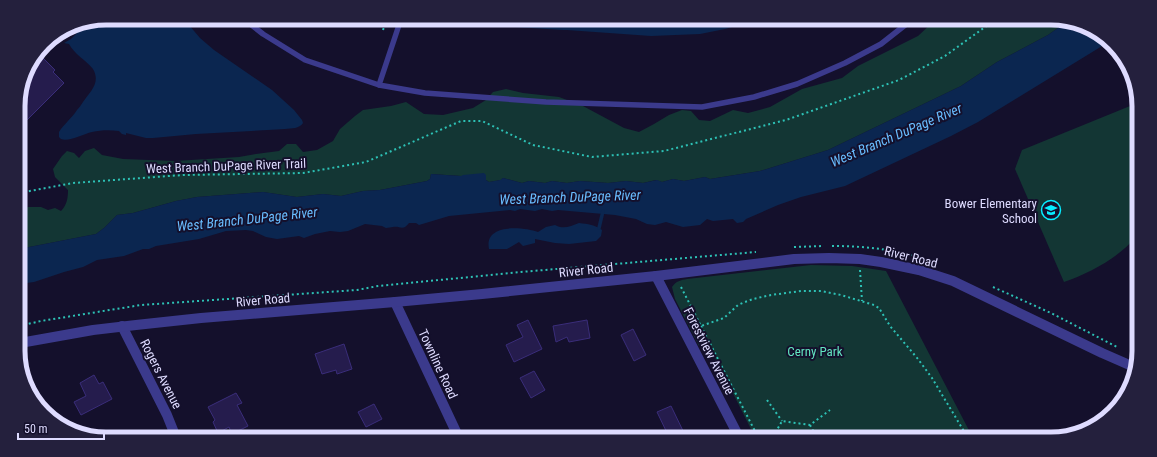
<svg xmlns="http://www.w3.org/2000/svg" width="1157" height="457" font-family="'Roboto Condensed',sans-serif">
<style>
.green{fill:#133634}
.water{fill:#0b2650}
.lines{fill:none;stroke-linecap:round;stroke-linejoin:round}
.stream{stroke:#0b2650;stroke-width:3.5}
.building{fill:#251c4d;stroke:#3a2d7a}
.path{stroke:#2dc1b5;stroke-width:2;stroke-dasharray:2 3;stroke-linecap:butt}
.lane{stroke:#3b3a8c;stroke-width:5.5}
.street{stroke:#3b3a8c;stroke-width:10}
.labels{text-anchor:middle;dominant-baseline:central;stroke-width:4;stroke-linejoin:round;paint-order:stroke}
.street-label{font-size:13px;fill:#dedbff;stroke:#14102c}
.poi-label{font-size:13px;fill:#dedbff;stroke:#14102c;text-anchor:end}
.park-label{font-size:13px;fill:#62e4c0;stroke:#14102c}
.water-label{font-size:14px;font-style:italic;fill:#69bdff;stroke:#14102c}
.rim{fill:none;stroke:#dedbff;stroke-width:5}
</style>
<rect width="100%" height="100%" fill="#14102c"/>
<g class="green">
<path d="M 933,22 L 1065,23 L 1048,35 L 997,62 L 961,86 L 828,150 L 760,171 L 710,179 L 705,177 L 684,181 L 673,179 L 662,182 L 656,180 L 643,183 L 626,181 L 608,183 L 580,181 L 567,183 L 552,181 L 545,183 L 529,181 L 522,183 L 503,178 L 501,180 L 489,182 L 486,180 L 486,176 L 461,176 L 431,174 L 430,179 L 427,181 L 380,190 L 363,191 L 341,196 L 323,194 L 297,197 L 263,192 L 197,197 L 176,201 L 133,213 L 117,215 L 104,228 L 96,234 L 19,249 L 19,211 L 28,207 L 41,207 L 48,210 L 55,208 L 61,211 C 67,205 68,198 68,190 L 55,177 L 53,169 L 62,156 L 67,151 L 74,153 L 79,158 L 85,151 L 94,148 L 102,155 L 123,159 L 175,161 L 239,157 L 256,154 L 279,151 L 287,144 L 296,144 L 303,152 L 317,150 L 333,141 L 340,129 L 355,116 L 363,110 L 391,106 L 406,102 L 424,114 L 443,115 L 473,108 L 486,100 L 493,92 L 506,89 L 523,93 L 559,97 L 583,106 L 624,128 L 639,132 L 654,124 L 669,115 L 682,110 L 691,111 L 699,120 L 710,121 L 733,110 L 748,113 L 770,107 L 802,89 L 842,78 L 858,66 L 918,36 Z"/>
<path d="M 1135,104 L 1138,111 L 1136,237 C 1118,258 1090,273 1064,282 L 1015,169 L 1022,150 Z"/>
<path d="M 811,265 L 852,266 L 886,271 L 973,438 L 755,437 L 707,342 L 699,346 L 675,299 L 672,287 C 676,281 681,280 687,279 Z"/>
</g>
<g class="water">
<path d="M 106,18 L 183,18 L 200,38 L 214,50 L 272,90 L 294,110 L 302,120 L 303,123 C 299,129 292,128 285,129 L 196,134 L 153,138 L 146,138 L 126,133 L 126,135 L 122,134 L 119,131 C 110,130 101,130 92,132 C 83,134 69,142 61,139 L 59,137 L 59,132 C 64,124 72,118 77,110 C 79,108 81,105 83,102 C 90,92 101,83 93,69 C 86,60 74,54 69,44 L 64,43 L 71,39 L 88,22 Z"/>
<path d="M 433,20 L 754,21 L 725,29 L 700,34 L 651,36 L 567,30 L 563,30 L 515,27 L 513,25 L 510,24 L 507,26 L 437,24 Z"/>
<path d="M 1065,23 L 1079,23 L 1107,43 L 978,122 L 951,136 L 845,186 L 801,197 L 778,205 L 746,219 L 743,222 L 737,223 L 733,219 L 713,221 L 707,219 L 700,225 L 683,227 L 666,222 L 655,225 L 647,224 L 636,219 L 615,215 L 558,210 L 552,211 L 542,209 L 535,211 L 520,209 L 515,211 L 510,210 L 449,216 L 419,225 L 416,223 L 409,223 C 403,231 401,226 393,227 C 391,227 388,228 386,228 L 382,226 L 365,224 L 348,231 L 340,232 L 330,231 L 315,234 L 304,238 L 299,236 L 277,239 L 266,237 L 253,231 L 246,230 L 226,231 L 199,239 L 156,246 L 149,249 L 143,249 L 124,256 L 97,260 L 83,267 L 64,272 L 34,282 L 19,284 L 19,249 L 96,234 L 104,228 L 117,215 L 133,213 L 176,201 L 197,197 L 263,192 L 297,197 L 323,194 L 341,196 L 363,191 L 380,190 L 427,181 L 430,179 L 431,174 L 461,176 L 463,175 L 484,173 L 486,175 L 486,180 L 489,182 L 500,180 L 503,178 L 522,183 L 529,181 L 545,183 L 552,181 L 567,183 L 580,181 L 608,183 L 626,181 L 643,183 L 657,180 L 662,182 L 673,179 L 684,181 L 705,177 L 710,179 L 760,171 L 828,150 L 961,86 L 997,62 L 1048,35 Z"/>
<path d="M 579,223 C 588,224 595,225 602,230 L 601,236 L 596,241 L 569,244 L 555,243 L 535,239 L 535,243 L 523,246 L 519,242 L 507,249 L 489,249 C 484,223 523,227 538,232 L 546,227 L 555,225 C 563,230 571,226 579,223 Z"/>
</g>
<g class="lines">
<path class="stream" d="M 599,228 L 603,211"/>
</g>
<g class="building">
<path d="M 43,58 L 55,70 L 53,72 L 64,83 L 18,129 L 18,100 L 25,77 Z"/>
<path d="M 528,320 L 542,349 L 514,362 L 506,345 L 523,337 L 517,325 Z"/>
<path d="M 587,320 L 590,338 L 569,342 L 567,337 L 556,342 L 553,326 Z"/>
<path d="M 633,329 L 646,355 L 634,361 L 621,335 Z"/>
<path d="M 344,344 L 352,369 L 337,374 L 336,370 L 322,374 L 315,354 Z"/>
<path d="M 534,371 L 545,390 L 531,398 L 520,378 Z"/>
<path d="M 94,375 L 99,384 L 103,382 L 112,399 L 81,415 L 74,402 L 86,396 L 80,383 Z"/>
<path d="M 236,393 L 242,403 L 237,405 L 248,426 L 232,434 L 229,427 L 218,433 L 213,422 L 215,420 L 208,407 Z"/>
<path d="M 374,404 L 382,419 L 366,427 L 358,412 Z"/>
<path d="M 671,406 L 686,437 L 669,437 L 657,412 Z"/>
</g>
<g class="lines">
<g class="path">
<path d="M 383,30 L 387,19"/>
<path d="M 19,193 L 73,183 L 183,175 L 303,173 L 366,162 L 461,121 L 482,121 L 533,145 L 592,157 L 664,151 L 786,120 L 899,80 L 945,56 L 992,22"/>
<path d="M 832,246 C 867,246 901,250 934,262"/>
<path d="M 794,247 L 824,246"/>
<path d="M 860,270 L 862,301"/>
<path d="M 681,287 L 701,326 L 724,318 L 738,305 L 745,302 L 753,299 L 771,295 L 801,291 L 821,291 L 841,295 L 874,305 L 879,308 L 890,326 L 918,359 L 932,378 L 968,438"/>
<path d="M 993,287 L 1051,313 L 1117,347"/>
<path d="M 19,326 L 41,321 L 141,305 L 357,290 L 378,286 L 521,272 L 756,252"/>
<path d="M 701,326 L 758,437"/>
<path d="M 767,400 L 782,421"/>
<path d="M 810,425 L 817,438"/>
<path d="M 900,432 L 903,438"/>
<path d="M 773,437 L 782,421 L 810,425 L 830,410"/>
</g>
<g class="lane">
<path d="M 244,19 L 263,34 L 305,60 L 379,85"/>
<path d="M 401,19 L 379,85 L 425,93 L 546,102 L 702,107 L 754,97 L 797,84 L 845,63 L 881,44 L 909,22"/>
</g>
<g class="street">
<path d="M 656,276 L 739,437"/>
<path d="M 395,302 L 458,436"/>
<path d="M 122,326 L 167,415 L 175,435"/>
<path d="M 20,343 L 93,330 L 136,325 L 201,318 L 395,302 L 482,294 L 656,276 L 794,259 L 829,258 L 860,259 L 881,262 L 919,270 L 953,281 L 1102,353 L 1134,367"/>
</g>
</g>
<defs>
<symbol id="school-ring" viewBox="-11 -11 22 22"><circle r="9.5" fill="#14102c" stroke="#07ecff" stroke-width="1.5"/><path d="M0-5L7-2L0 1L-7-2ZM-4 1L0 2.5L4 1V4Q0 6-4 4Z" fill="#07ecff"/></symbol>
</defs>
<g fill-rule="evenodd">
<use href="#school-ring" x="1040" y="199" width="22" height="22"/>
</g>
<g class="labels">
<g class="street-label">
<text transform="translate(226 166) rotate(-2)">West Branch DuPage River Trail</text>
<text transform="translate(911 257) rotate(14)">River Road</text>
<text transform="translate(586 270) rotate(-6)">River Road</text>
<text transform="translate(263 300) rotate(-5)">River Road</text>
<text transform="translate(709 351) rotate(63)">Forestview Avenue</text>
<text transform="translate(438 364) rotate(65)">Townline Road</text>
<text transform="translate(161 374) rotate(63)">Rogers Avenue</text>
</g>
<g class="poi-label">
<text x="1037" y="203">Bower Elementary<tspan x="1037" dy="15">School</tspan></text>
</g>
<g class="park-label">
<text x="815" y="351">Cerny Park</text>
</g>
<g class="water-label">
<text transform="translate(896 135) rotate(-23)">West Branch DuPage River</text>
<text transform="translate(570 197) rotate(-2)">West Branch DuPage River</text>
<text transform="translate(247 219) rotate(-6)">West Branch DuPage River</text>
</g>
</g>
<path d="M0 0H1157V457H0ZM106 25H1051A81 81 0 0 1 1132 106V351A81 81 0 0 1 1051 432H106A81 81 0 0 1 25 351V106A81 81 0 0 1 106 25Z" fill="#24203d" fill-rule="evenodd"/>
<path class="rim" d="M106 25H1051A81 81 0 0 1 1132 106V351A81 81 0 0 1 1051 432H106A81 81 0 0 1 25 351V106A81 81 0 0 1 106 25Z"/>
<path d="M18 433v6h86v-6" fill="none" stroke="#dedbff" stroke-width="2"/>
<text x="24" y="433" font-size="12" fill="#dedbff" stroke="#14102c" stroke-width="3" paint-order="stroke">50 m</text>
</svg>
